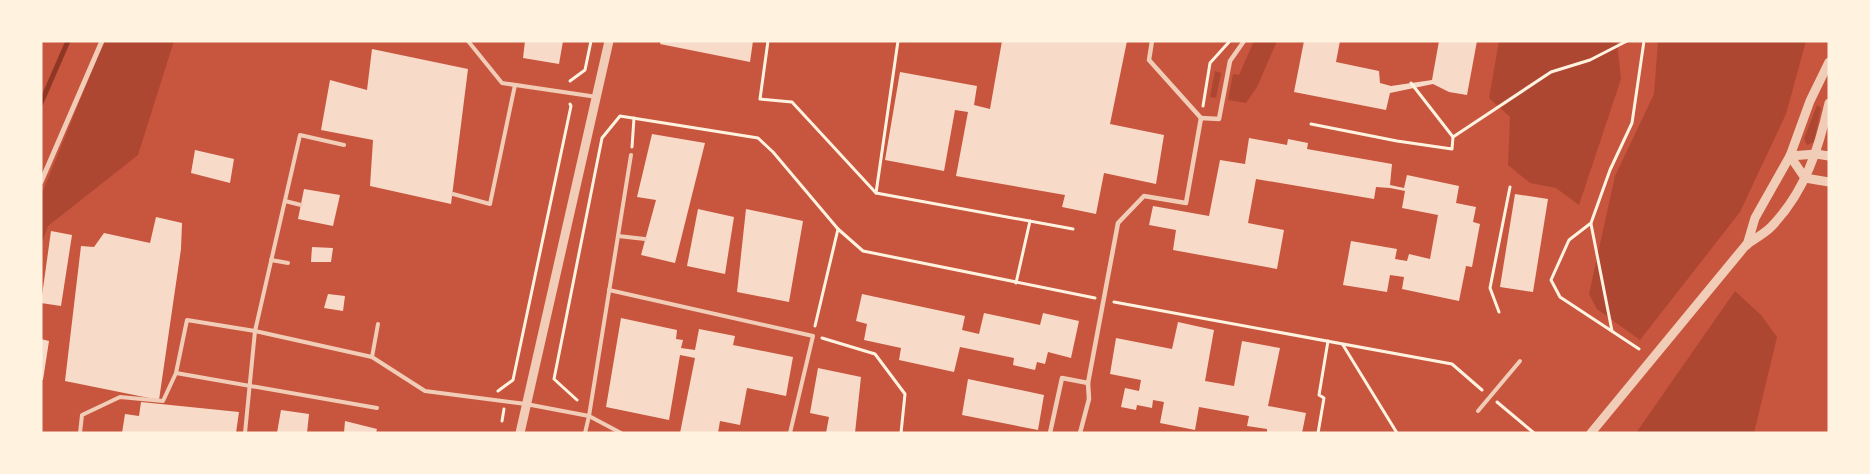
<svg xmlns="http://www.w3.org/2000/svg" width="1870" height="474" font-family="'Asap Condensed',sans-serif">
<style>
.green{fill:#ae4732}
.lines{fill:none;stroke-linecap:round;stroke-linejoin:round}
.stream{stroke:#8f3625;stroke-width:5}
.building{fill:#f7dbc8}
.path{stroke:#fff3e0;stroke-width:3}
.service{stroke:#f1ccb7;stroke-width:4}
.pedestrian{stroke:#f1ccb7;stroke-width:4.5}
.minor{stroke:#f1ccb7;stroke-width:5}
.tertiary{stroke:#f1ccb7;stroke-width:9}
</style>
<rect width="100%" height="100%" fill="#c8553d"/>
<g class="green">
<path d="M 104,41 L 174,41 L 138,155 L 48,226 L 41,246 L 41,196 Z"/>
<path d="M 1254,41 L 1277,41 L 1257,87 L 1246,103 L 1228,100 L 1233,74 L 1239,75 Z"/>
<path d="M 1499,41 L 1617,41 L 1621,79 L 1579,205 L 1556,188 L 1530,183 L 1508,165 L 1510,117 L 1489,98 Z"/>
<path d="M 1658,41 L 1806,41 L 1786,114 L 1740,212 L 1640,340 L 1597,309 L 1589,294 L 1615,176 L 1654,94 Z"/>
<path d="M 1215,71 L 1221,73 L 1216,98 L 1210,97 Z"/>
<path d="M 1817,105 L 1821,108 L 1814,142 L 1807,145 L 1804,139 Z"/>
<path d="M 1735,291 L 1761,315 L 1777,337 L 1754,433 L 1636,433 Z"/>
</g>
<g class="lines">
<path class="stream" d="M 41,103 L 68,41"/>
</g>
<g class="building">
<path d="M 525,41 L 563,41 L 559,64 L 523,58 Z"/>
<path d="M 661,41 L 753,41 L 750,62 L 660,44 Z"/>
<path d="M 1002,41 L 1127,41 L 1110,124 L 1164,135 L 1156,184 L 1104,173 L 1096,214 L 1062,207 L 1065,195 L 956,176 L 968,112 L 955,110 L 944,171 L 885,160 L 900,72 L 977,86 L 974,105 L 990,109 Z"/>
<path d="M 1304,41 L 1340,41 L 1336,62 L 1379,71 L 1380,83 L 1391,86 L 1432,80 L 1439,41 L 1477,41 L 1467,95 L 1449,92 L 1433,84 L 1390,93 L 1386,110 L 1294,92 Z"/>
<path d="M 372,49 L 468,69 L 451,204 L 370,186 L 373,140 L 321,130 L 330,80 L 367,90 Z"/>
<path d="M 652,134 L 705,143 L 675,263 L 641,255 L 656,200 L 637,197 Z"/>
<path d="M 1249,138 L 1287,145 L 1288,139 L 1308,143 L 1307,149 L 1392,164 L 1390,185 L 1404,188 L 1407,175 L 1459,186 L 1456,203 L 1476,207 L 1473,222 L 1480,224 L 1472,267 L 1466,266 L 1459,301 L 1402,289 L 1404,277 L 1390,275 L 1387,292 L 1343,285 L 1351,241 L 1397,249 L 1395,259 L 1407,261 L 1409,254 L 1430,259 L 1438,215 L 1402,208 L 1405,191 L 1390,188 L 1376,187 L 1374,199 L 1256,179 L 1248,223 L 1284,230 L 1277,269 L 1173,250 L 1176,230 L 1149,225 L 1153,206 L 1209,216 L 1220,160 L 1245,164 Z"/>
<path d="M 195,150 L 234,159 L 230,183 L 191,173 Z"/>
<path d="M 304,189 L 340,195 L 333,226 L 298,219 Z"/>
<path d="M 1515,194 L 1548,199 L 1533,292 L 1500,287 Z"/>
<path d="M 698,209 L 734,217 L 725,274 L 687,266 Z"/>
<path d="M 746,209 L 803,221 L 789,302 L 737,292 Z"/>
<path d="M 156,217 L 182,223 L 181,249 L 159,400 L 65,381 L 81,246 L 94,247 L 104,233 L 150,243 Z"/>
<path d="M 51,231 L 72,235 L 61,306 L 41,303 Z"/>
<path d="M 312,247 L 333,248 L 331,262 L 311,262 Z"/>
<path d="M 328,294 L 345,296 L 343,311 L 324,308 Z"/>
<path d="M 862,294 L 965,316 L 962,330 L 979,334 L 984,313 L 1040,325 L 1043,313 L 1079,321 L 1071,358 L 1048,352 L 1045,364 L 1037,362 L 1035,370 L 1013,365 L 1014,358 L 960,347 L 954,372 L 899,360 L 901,348 L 864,340 L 867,324 L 856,321 Z"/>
<path d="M 621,318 L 677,330 L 676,339 L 683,340 L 681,348 L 695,350 L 699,329 L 735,336 L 733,345 L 793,357 L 786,396 L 747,388 L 740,425 L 720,421 L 718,433 L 680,433 L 695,358 L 680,355 L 669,420 L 606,407 Z"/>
<path d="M 1178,322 L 1214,330 L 1205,381 L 1234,386 L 1242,341 L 1280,348 L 1268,406 L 1306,413 L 1302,433 L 1267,433 L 1267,429 L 1247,426 L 1249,416 L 1199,407 L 1195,430 L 1160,423 L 1164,402 L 1153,400 L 1152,408 L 1137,405 L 1136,410 L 1121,407 L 1125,388 L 1139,391 L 1141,380 L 1110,374 L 1116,338 L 1172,349 Z"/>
<path d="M 41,339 L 49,341 L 43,380 L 41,380 Z"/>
<path d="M 818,368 L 861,377 L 855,433 L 826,433 L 829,417 L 810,413 Z"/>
<path d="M 968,379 L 1044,395 L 1038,430 L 962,415 Z"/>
<path d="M 141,402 L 239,412 L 236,433 L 122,433 L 125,414 L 139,416 Z"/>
<path d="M 281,410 L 309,414 L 307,433 L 277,433 Z"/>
<path d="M 345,421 L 377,429 L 376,433 L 344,433 Z"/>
</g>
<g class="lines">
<g class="path">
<path d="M 768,41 L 760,99 L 792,102 L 876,193 L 1073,229"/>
<path d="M 570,81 L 585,70 L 591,41"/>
<path d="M 1411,83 L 1453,137"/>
<path d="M 1203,106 L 1210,63 L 1229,42"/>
<path d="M 1311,124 L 1397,141 L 1452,149 L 1453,137 L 1551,72 L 1590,60 L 1627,41"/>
<path d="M 632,147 L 634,118"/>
<path d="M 876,193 L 898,41"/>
<path d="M 1591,224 L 1612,331"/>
<path d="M 1016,283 L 1030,221"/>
<path d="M 1114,302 L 1452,364 L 1482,390"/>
<path d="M 1499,312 L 1490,288 L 1510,187"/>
<path d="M 815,326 L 838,229"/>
<path d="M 822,338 L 875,354 L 905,394 L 901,433"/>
<path d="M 1343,345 L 1397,433"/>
<path d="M 1639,349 L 1560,297 L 1551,280 L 1569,240 L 1591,223 L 1610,170 L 1632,123 L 1644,41"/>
<path d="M 498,391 L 513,380 L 571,106 L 570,104"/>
<path d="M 577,400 L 554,379 L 602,138 L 620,116 L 758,138 L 773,152 L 838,229 L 863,251 L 1095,298"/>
<path d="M 1497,402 L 1534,433"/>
<path d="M 502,421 L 504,409"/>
<path d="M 1318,433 L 1324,398 L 1319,395 L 1328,341"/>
</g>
<g class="service">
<path d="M 468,41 L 502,83 L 597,97"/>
<path d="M 453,194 L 490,204 L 515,85"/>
<path d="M 285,201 L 301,205"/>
<path d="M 618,236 L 645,239"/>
<path d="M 271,260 L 288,263"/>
<path d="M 609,290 L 813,336 L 790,433"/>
<path d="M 372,357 L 378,324"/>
<path d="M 176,373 L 377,408"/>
<path d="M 1478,411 L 1520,361"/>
<path d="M 80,433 L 82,415 L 120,397 L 163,401 L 176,373 L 187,320 L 255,331 L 372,357 L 425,391 L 526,404 L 589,416 L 585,433"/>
<path d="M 245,433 L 255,331 L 300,135 L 344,145"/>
<path d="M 621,433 L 589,416 L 631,155"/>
</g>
<g class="pedestrian">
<path d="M 1152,41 L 1149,60 L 1201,118"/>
<path d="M 1050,433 L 1062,378 L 1088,383 L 1118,223 L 1144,196 L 1186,203 L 1201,118 L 1219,119 L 1230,61 L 1244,41"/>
<path d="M 1080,433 L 1089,399 L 1088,383"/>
</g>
<path class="minor" d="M 41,182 L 102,41"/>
<g class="tertiary">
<path d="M 1790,156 L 1805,178 L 1829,182"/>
<path d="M 1790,156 L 1816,154 L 1829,156"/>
<path d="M 1747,245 L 1755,218 L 1790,156 L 1810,101 L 1829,62"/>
<path d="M 520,433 L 609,41"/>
<path d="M 1591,433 L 1746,245 C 1754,239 1764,234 1771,227 C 1805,192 1819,148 1829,103"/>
</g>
</g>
<rect width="1870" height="474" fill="none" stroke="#fff3e0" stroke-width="85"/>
</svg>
